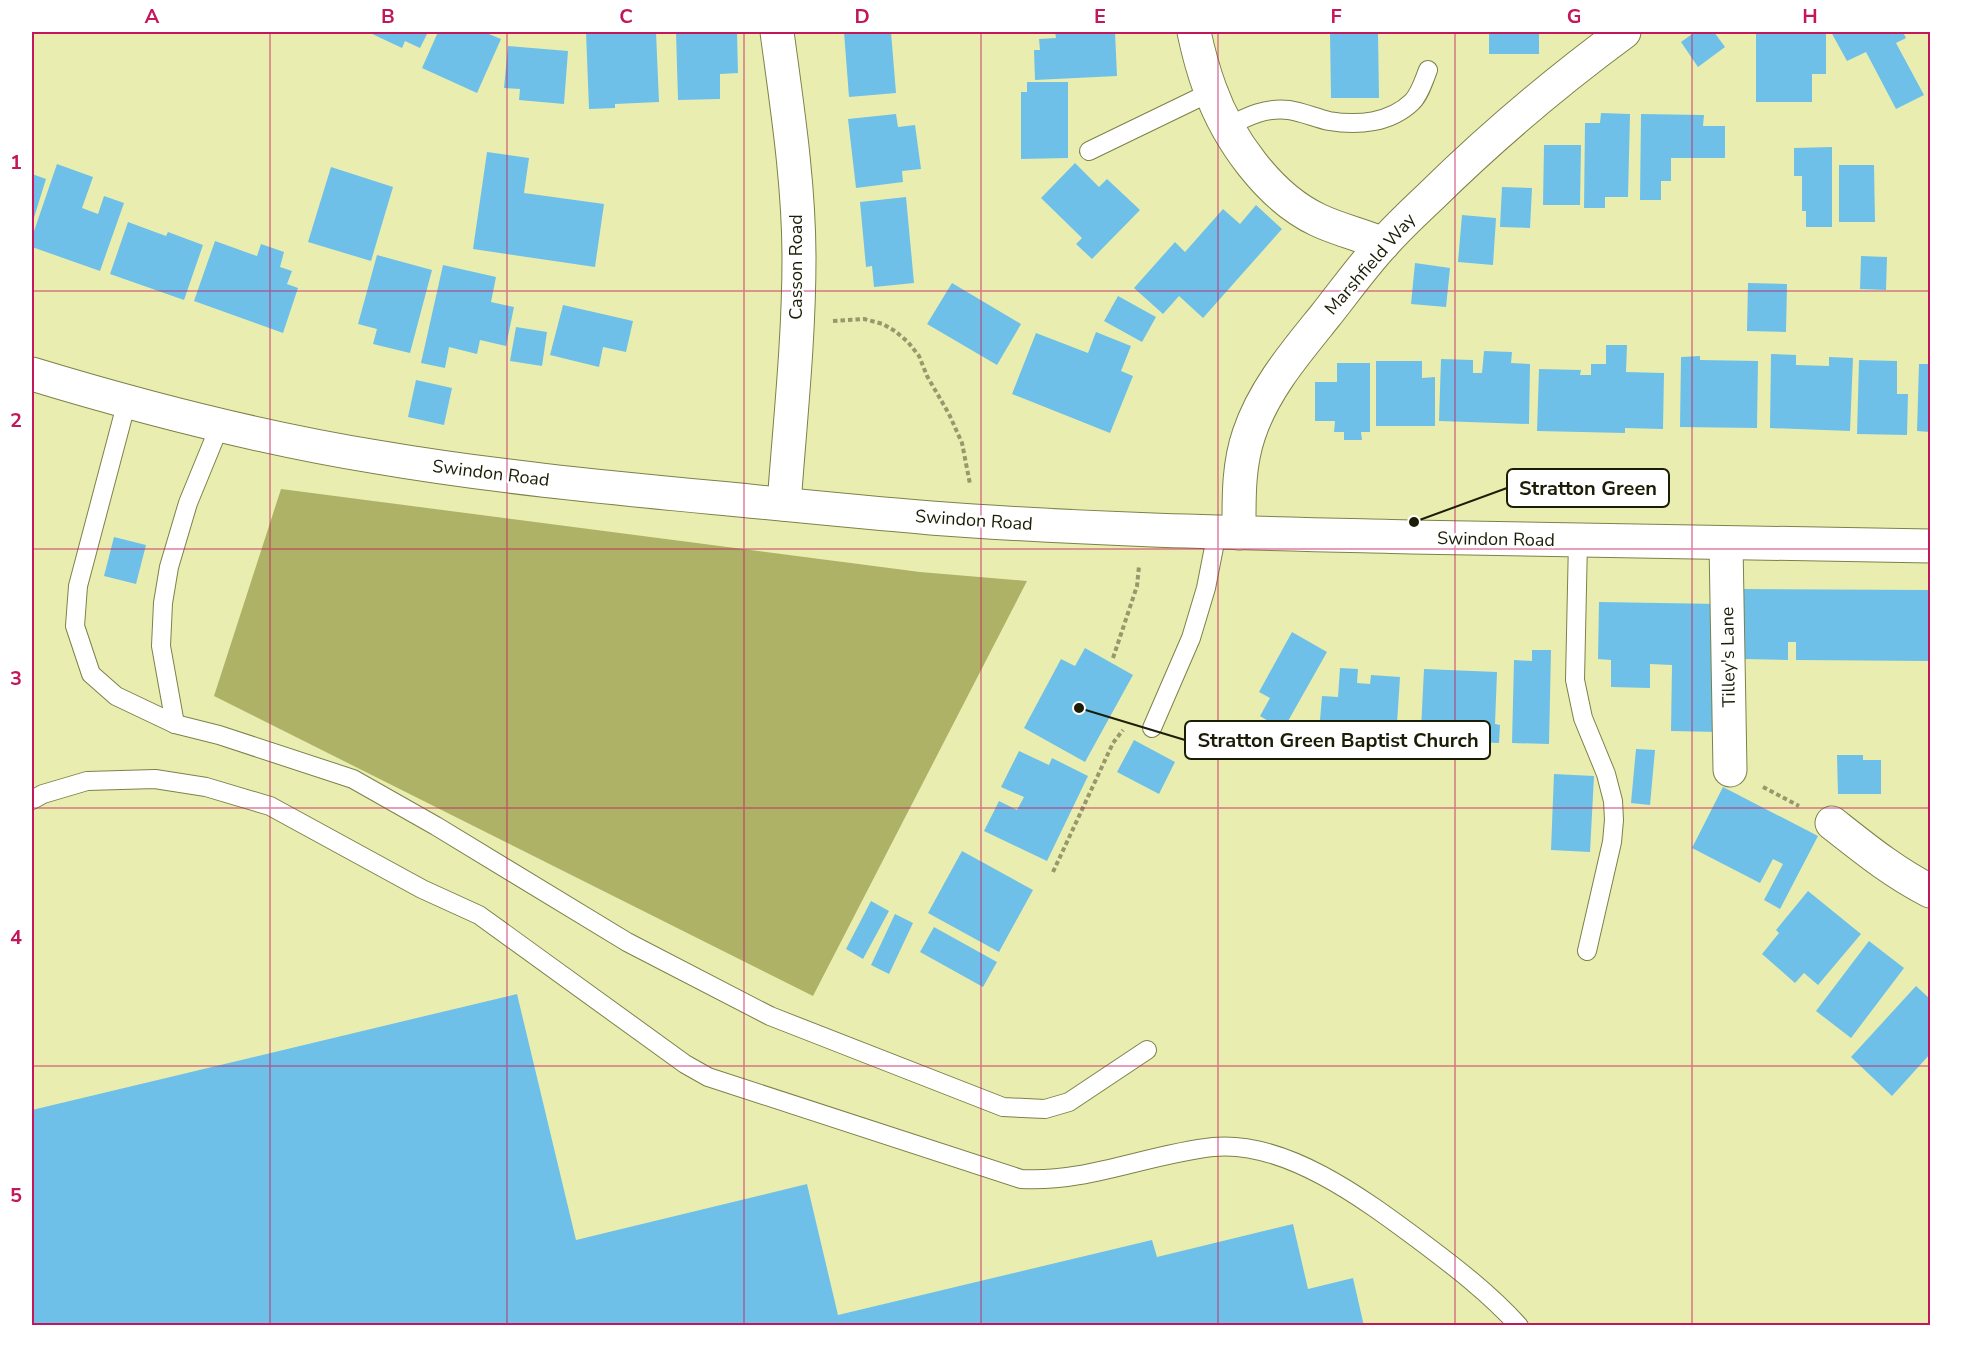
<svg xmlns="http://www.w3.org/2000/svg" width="1962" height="1357" font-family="'Nunito Sans',sans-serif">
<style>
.forest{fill:#adb266}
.building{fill:#6ec0e9}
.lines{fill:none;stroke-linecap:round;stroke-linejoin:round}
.service-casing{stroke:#7d8148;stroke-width:20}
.minor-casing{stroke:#7d8148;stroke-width:35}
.secondary-casing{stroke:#7d8148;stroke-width:35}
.path{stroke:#96996b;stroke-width:4;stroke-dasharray:4.5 3;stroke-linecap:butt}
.service{stroke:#fff;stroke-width:18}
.minor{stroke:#fff;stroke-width:33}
.secondary{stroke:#fff;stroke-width:33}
.grid{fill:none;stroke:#c2185b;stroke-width:1.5;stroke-opacity:0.55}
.labels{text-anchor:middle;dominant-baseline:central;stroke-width:4.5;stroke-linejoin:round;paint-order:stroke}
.street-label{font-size:18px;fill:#1c1d06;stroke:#fff}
.leader{fill:none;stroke:#1c1d06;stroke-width:2}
.callout-dot{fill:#1c1d06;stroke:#fff;stroke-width:2}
.callout{fill:#fff;stroke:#1c1d06;stroke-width:2}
.callout-label{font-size:20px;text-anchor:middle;font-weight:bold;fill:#1c1d06}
.neatline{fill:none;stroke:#c2185b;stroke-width:2}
.grid-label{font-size:20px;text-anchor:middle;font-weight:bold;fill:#c2185b}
</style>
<rect width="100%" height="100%" fill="#e9eeb0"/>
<path class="forest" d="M 281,489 L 920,572 L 1027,581 L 813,996 L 214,696 Z"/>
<g class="building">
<path d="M 368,32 L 428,32 L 420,48 L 405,41 L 402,48 Z"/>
<path d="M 438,32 L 484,32 L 501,39 L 477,93 L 422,68 Z"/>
<path d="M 586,32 L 656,32 L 659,102 L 615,104 L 615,108 L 589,109 Z"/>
<path d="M 676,32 L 737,32 L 738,73 L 720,74 L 720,99 L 678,100 Z"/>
<path d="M 844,32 L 891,32 L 896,93 L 849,97 Z"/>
<path d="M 1055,32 L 1115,32 L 1117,76 L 1035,80 L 1034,50 L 1040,50 L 1039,39 L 1056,38 Z"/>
<path d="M 1330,32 L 1378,32 L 1379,98 L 1331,98 Z"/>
<rect x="1489" y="32" width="50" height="22"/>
<path d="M 1695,32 L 1714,32 L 1725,47 L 1698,67 L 1681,42 Z"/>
<path d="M 1756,32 L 1826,33 L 1826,74 L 1812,74 L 1812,102 L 1756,102 Z"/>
<path d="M 1831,32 L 1903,32 L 1906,38 L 1896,43 L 1924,95 L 1896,109 L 1866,52 L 1847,61 Z"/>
<path d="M 508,46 L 568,51 L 564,104 L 519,100 L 520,89 L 504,88 Z"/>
<path d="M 1027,82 L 1068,82 L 1068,158 L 1021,159 L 1021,92 L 1027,92 Z"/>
<path d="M 1601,113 L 1630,114 L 1628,197 L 1605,197 L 1605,208 L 1584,208 L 1585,123 L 1600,123 Z"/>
<path d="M 896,114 L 898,127 L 915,125 L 921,169 L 902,171 L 903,182 L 856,188 L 848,119 Z"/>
<path d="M 1641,114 L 1704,115 L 1703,126 L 1725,126 L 1725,158 L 1671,158 L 1671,181 L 1661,181 L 1661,200 L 1640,200 Z"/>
<path d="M 1544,145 L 1581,145 L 1580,205 L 1543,205 Z"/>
<path d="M 1832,147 L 1832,227 L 1806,227 L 1806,211 L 1802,211 L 1802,176 L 1794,176 L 1794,148 Z"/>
<path d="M 487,152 L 529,158 L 524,193 L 604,204 L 595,267 L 473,249 Z"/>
<path d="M 1075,163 L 1099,187 L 1107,179 L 1140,210 L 1092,259 L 1076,244 L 1082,238 L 1041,198 Z"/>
<path d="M 57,164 L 93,177 L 82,208 L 98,214 L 104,196 L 124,203 L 100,271 L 32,247 L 32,237 Z"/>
<path d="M 1839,165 L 1874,165 L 1875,222 L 1839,222 Z"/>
<path d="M 331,167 L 393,187 L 371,261 L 308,242 Z"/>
<path d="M 32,174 L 46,179 L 32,224 Z"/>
<path d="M 1502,187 L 1532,188 L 1530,228 L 1500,227 Z"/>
<path d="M 906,197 L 914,283 L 874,287 L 872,266 L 866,267 L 860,202 Z"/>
<path d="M 1256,205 L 1282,229 L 1203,318 L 1179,296 L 1163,314 L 1134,288 L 1175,242 L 1185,252 L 1223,209 L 1240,224 Z"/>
<path d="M 1462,215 L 1496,218 L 1493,265 L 1458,262 Z"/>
<path d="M 128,222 L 166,236 L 168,232 L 203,245 L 184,300 L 110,274 Z"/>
<path d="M 215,241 L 257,256 L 261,244 L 284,252 L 280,267 L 292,271 L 287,284 L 298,288 L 283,333 L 194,301 Z"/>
<path d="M 377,255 L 432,270 L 410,353 L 373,344 L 377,329 L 358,324 Z"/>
<path d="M 1861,256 L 1887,257 L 1886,290 L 1860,289 Z"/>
<path d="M 1415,263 L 1450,268 L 1446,307 L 1411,304 Z"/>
<path d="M 443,265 L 496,277 L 491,302 L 514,307 L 506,346 L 480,340 L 477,354 L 449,347 L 445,368 L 421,363 Z"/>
<path d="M 952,283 L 1021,324 L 997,365 L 927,324 Z"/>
<path d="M 1748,283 L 1787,284 L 1786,332 L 1747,331 Z"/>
<path d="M 1118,296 L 1156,317 L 1142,342 L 1104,321 Z"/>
<path d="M 563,305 L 633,321 L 626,352 L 603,347 L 599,367 L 550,355 Z"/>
<path d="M 516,327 L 547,332 L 542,366 L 510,361 Z"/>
<path d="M 1096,332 L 1131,346 L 1121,371 L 1133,376 L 1110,433 L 1012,394 L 1036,333 L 1088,353 Z"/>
<path d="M 1606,345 L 1627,345 L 1626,372 L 1664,373 L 1663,429 L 1625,428 L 1625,433 L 1537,431 L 1539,369 L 1581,370 L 1580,375 L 1591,375 L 1591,364 L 1606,364 Z"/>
<path d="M 1484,351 L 1512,352 L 1511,363 L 1530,364 L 1529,424 L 1439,421 L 1441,359 L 1473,360 L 1473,373 L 1482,373 Z"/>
<path d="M 1771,354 L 1796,355 L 1796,365 L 1829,366 L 1829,357 L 1853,358 L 1850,431 L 1770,428 Z"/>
<path d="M 1700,356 L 1700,360 L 1758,361 L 1757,428 L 1680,427 L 1681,357 Z"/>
<path d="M 1859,360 L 1897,361 L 1897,394 L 1908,394 L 1907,435 L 1857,434 Z"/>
<path d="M 1376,361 L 1422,361 L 1422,378 L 1435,377 L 1435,426 L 1376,426 Z"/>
<path d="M 1337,363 L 1370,363 L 1370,432 L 1361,432 L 1362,440 L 1344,440 L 1344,432 L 1334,432 L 1335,421 L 1315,421 L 1315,382 L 1337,382 Z"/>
<path d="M 1919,364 L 1930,364 L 1930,432 L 1917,431 Z"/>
<path d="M 416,380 L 452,388 L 444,425 L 408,417 Z"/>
<path d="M 114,537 L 146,545 L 136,584 L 104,576 Z"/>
<path d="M 1743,589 L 1930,590 L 1930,661 L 1796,660 L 1796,642 L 1788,642 L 1788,660 L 1743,659 Z"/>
<path d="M 1599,602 L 1720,604 L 1718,732 L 1671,731 L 1672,665 L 1650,664 L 1650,688 L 1611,687 L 1611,660 L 1598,659 Z"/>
<path d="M 1292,632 L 1327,652 L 1283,730 L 1260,716 L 1270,698 L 1259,692 Z"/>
<path d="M 1085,648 L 1133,675 L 1085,762 L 1024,728 L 1061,659 L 1075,666 Z"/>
<path d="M 1532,650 L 1551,650 L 1549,744 L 1512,743 L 1514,660 L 1532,661 Z"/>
<path d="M 1340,668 L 1358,669 L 1357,683 L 1370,684 L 1371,675 L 1400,677 L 1396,739 L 1384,738 L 1384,742 L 1346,739 L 1346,733 L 1319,732 L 1322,696 L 1338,697 Z"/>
<path d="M 1424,669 L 1497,672 L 1495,724 L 1500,725 L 1499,743 L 1472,742 L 1472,726 L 1455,725 L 1455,732 L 1421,730 Z"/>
<path d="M 1134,740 L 1175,762 L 1159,794 L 1117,772 Z"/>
<path d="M 1636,749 L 1655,750 L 1650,805 L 1631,803 Z"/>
<path d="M 1019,751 L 1049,765 L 1052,758 L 1088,776 L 1047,861 L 984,831 L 999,801 L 1017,810 L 1024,797 L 1001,787 Z"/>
<path d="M 1837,755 L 1863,755 L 1863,760 L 1881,760 L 1881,794 L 1838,794 Z"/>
<path d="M 1554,774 L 1594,776 L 1590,852 L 1551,850 Z"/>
<path d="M 1723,787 L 1818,836 L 1780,909 L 1764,900 L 1783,864 L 1773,859 L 1760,883 L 1692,848 Z"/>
<path d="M 962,851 L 1033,890 L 999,952 L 928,913 Z"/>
<path d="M 1808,891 L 1861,934 L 1818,985 L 1804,973 L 1795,983 L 1762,954 L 1779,933 L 1776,930 Z"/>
<path d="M 871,901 L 889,911 L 863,959 L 846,949 Z"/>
<path d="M 895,914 L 913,923 L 889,974 L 871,965 Z"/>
<path d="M 934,927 L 997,962 L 983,987 L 920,952 Z"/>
<path d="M 1869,941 L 1904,968 L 1851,1038 L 1816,1011 Z"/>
<path d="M 1916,986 L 1930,999 L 1930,1054 L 1892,1096 L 1851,1057 Z"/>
<path d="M 517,994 L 576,1240 L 807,1184 L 838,1315 L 1152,1240 L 1157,1257 L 1293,1224 L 1308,1289 L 1353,1278 L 1364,1326 L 32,1326 L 32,1110 Z"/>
</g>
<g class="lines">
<defs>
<g id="service">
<path d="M 1228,127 C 1247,116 1267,107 1289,110 C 1302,112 1316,118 1329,121 C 1358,126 1390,123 1412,102 C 1420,94 1424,80 1428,70"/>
<path d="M 1089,151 L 1211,92"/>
<path d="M 127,401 L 78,586 L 75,626 L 91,674 L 116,696 L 175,724 L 219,735 L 353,779 L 436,826 L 627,942 L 770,1016 L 1003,1107 L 1045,1109 L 1069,1102 L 1147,1050"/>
<path d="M 1578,541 L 1575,680 L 1583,718 L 1606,774 L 1613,801 L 1614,820 L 1612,842 L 1587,951"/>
<path d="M 175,724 L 161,646 L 163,603 L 169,567 L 188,503 L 220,425"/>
<path d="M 1152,728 L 1191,638 L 1206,588 L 1217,532"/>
<path d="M 32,800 L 43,794 L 87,781 L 155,779 L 206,787 L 270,806 L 422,889 L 479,915 L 685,1064 L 708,1077 L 1021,1179 C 1087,1183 1148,1154 1213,1147 C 1285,1140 1364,1199 1419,1240 C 1455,1267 1489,1293 1519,1326"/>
</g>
<g id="minor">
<path d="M 777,32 C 787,106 799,183 799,258 C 799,340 790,422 784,504"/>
<path d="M 1194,32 C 1198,51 1203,70 1210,89 C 1228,139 1269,197 1318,220 C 1339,230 1362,235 1383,244"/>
<path d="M 1239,533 C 1239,499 1238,466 1249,434 C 1264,389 1296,352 1325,316 C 1344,292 1362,267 1382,245 C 1397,228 1414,212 1430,197 C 1491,137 1556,82 1624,32"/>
<path d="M 1726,544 L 1730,770"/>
<path d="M 1832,823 C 1865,849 1893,872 1930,891"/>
</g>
<path id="secondary" d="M 32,374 C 144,408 260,438 377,457 C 500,478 625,489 749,501 C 810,507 871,513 931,518 C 1091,530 1251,533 1411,537 C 1584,541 1757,544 1930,546"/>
</defs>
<use href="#service" class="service-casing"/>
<use href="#minor" class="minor-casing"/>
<use href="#secondary" class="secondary-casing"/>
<g class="path">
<path d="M 833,321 L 864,319 L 883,324 L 895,331 L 908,342 L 919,356 L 927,376 L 949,414 L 962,443 L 970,484"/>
<path d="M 1113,658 L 1137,586 L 1139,566"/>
<path d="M 1763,787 L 1799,806"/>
<path d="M 1053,872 L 1113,743 L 1123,730"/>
</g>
<use href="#service" class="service"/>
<use href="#minor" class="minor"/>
<use href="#secondary" class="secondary"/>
</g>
<path class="grid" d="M 270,32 L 270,1326M 507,32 L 507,1326M 744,32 L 744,1326M 981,32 L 981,1326M 1218,32 L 1218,1326M 1455,32 L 1455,1326M 1692,32 L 1692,1326M 32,291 L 1930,291M 32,549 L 1930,549M 32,808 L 1930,808M 32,1066 L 1930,1066"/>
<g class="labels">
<g class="street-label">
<text transform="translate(1370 264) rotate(-49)">Marshfield Way</text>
<text transform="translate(796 267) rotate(-90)">Casson Road</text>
<text transform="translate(491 473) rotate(7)">Swindon Road</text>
<text transform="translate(974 520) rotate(4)">Swindon Road</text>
<text transform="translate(1496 539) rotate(1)">Swindon Road</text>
<text transform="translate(1728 657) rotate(-91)">Tilley's Lane</text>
</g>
</g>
<path class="leader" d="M1414 522L1507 488M1079 708L1185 740"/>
<g class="callout-dot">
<circle cx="1414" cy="522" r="6"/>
<circle cx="1079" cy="708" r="6"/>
</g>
<g class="callout">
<rect x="1507" y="469" width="162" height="38" rx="6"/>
<rect x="1185" y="721" width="305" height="38" rx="6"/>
</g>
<g class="callout-label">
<text x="1588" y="495">Stratton Green</text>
<text x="1338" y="747">Stratton Green Baptist Church</text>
</g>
<rect width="1962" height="1357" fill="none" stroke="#ffffff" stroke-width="66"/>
<rect x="33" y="33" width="1896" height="1291" class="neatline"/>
<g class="grid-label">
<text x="152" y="23">A</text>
<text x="388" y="23">B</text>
<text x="626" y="23">C</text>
<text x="862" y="23">D</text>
<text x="1100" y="23">E</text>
<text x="1336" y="23">F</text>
<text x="1574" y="23">G</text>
<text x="1810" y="23">H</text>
<text x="16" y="169">1</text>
<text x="16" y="427">2</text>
<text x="16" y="685">3</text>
<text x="16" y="944">4</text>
<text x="16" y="1202">5</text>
</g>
</svg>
